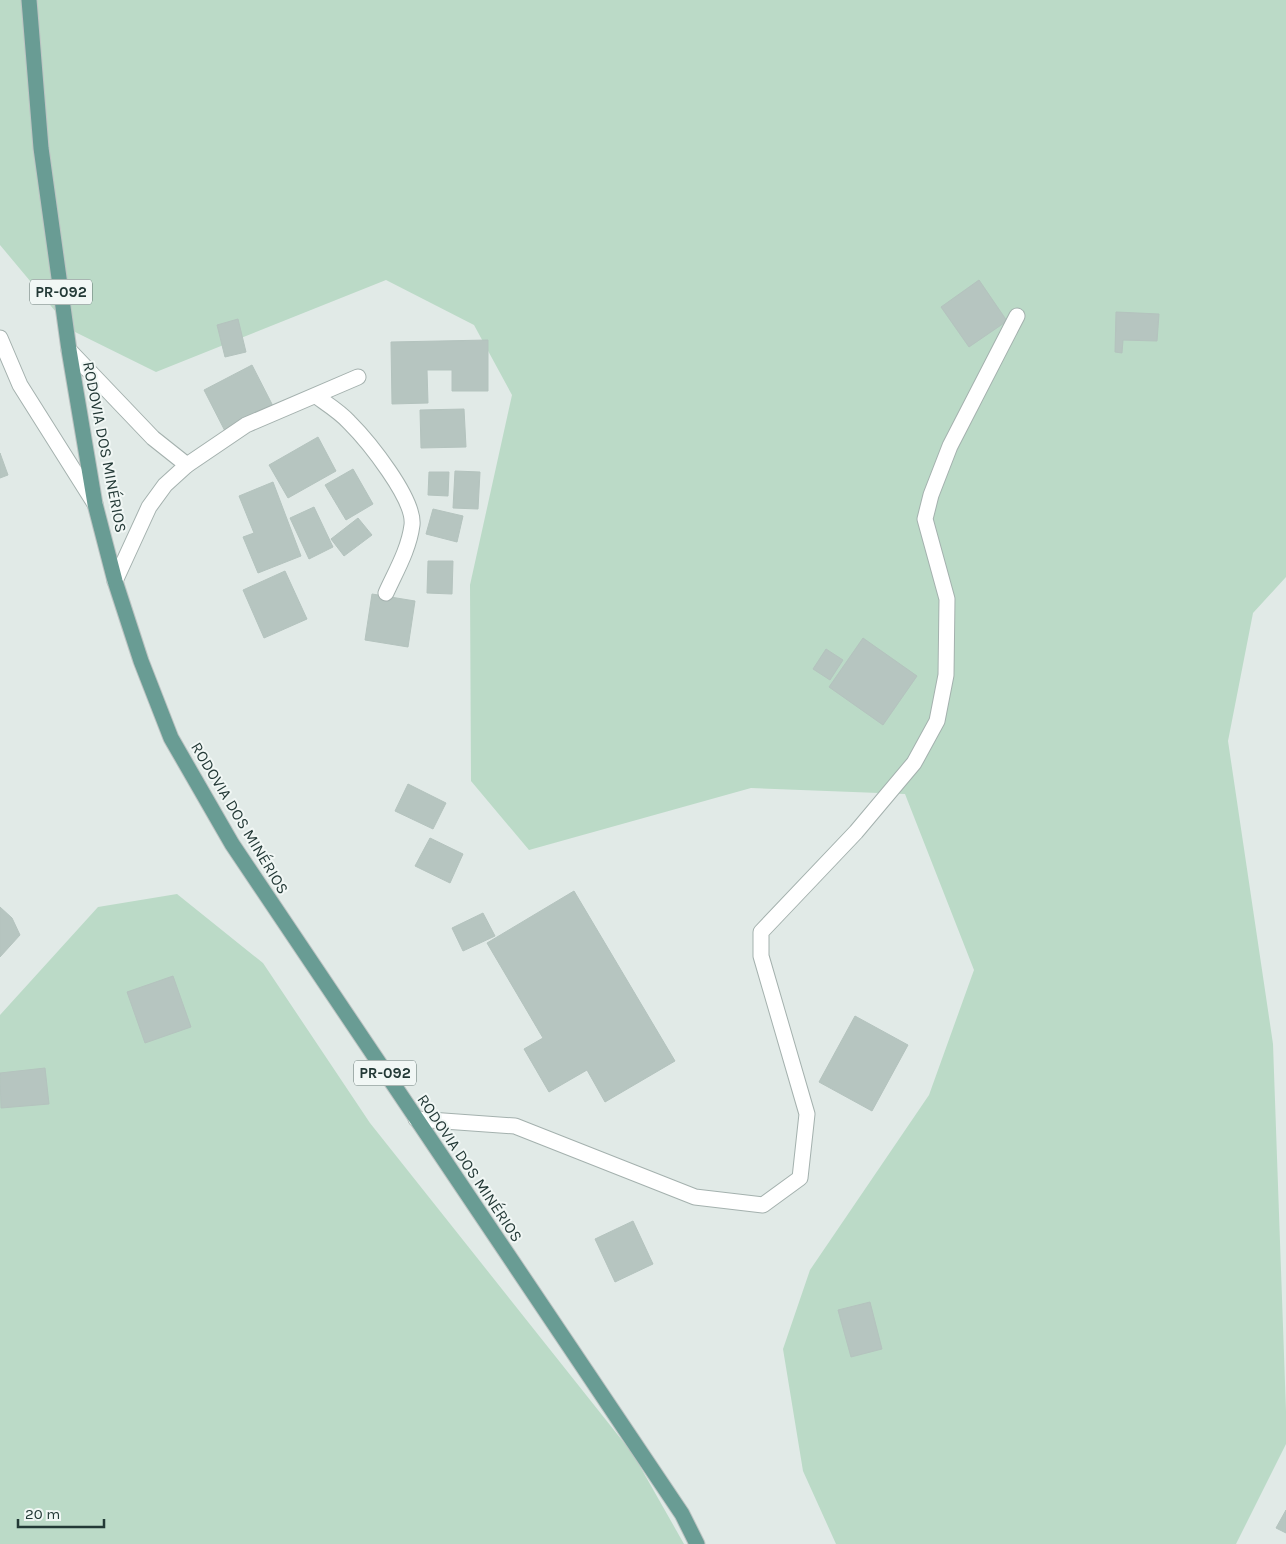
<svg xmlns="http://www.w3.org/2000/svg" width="1286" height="1544" font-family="Karla,sans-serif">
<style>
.green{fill:#bbdac7}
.building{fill:#b6c5c0;stroke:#b4c3be}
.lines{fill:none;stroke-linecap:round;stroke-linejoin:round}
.minor-casing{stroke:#a4b1ae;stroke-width:17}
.major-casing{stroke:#bdc4c3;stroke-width:17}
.minor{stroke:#fff;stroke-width:15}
.major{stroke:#699c94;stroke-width:15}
.labels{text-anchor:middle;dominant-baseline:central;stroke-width:4;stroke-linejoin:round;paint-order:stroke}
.shield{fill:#f1f7f5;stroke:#61726f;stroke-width:1}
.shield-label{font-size:15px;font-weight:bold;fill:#233936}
.street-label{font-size:16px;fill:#233936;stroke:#f1f7f5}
</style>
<rect width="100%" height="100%" fill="#e1eae7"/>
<g class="green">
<path d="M 0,0 L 1286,0 L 1286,577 L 1253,613 L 1228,741 L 1273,1044 L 1286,1411 L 1286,1444 L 1236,1544 L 836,1544 L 803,1471 L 783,1349 L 810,1270 L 929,1095 L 974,970 L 905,794 L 751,788 L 529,850 L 471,781 L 470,585 L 512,395 L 474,325 L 386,280 L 156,372 L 71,330 L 0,245 Z"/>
<path d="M 177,894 L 263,963 L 370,1123 L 633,1454 L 684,1544 L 0,1544 L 0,1015 L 98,907 Z"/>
</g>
<g class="building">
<path d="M 979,280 L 1007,321 L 969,347 L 941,307 Z"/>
<path d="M 1116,312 L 1159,314 L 1157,341 L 1123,340 L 1122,353 L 1115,352 Z"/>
<path d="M 238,319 L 246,352 L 225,357 L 217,325 Z"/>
<path d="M 488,340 L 488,391 L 452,391 L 452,370 L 427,370 L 428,403 L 392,404 L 391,342 Z"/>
<path d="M 252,365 L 275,410 L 227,435 L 204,390 Z"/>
<path d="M 464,409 L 466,447 L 421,448 L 420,410 Z"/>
<path d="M 318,437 L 336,471 L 288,498 L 269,465 Z"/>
<path d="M 0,453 L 8,475 L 0,478 Z"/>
<path d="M 353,469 L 373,504 L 346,520 L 325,485 Z"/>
<path d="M 455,471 L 480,472 L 478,509 L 453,508 Z"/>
<path d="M 429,472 L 449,472 L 448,496 L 428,495 Z"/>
<path d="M 273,482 L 301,556 L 258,573 L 243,537 L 254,533 L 239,496 Z"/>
<path d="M 314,507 L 333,547 L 309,559 L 290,518 Z"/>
<path d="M 433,509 L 463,516 L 457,542 L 426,534 Z"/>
<path d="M 358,518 L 372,535 L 344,556 L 331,539 Z"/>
<path d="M 428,561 L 453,561 L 452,594 L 427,593 Z"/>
<path d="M 285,571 L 307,619 L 264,638 L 243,590 Z"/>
<path d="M 372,594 L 415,601 L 408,647 L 365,640 Z"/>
<path d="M 863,638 L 917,676 L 883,725 L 829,687 Z"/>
<path d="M 826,649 L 843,660 L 830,680 L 813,669 Z"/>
<path d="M 408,784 L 446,803 L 433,829 L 395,811 Z"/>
<path d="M 430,838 L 463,854 L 450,883 L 415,866 Z"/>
<path d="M 574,891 L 675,1061 L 605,1102 L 587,1070 L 549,1092 L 524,1049 L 543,1038 L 487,943 Z"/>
<path d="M 0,907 L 12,918 L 20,935 L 0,957 Z"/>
<path d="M 483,913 L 495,936 L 463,951 L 452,928 Z"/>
<path d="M 173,976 L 191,1027 L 145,1043 L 127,992 Z"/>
<path d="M 855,1016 L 908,1045 L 872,1111 L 819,1082 Z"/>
<path d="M 45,1068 L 49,1104 L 1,1108 L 0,1073 Z"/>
<path d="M 633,1221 L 653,1264 L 615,1282 L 595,1239 Z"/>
<path d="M 870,1302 L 882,1349 L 851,1357 L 838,1310 Z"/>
<path d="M 1286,1510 L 1286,1533 L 1276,1528 Z"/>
</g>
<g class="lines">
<defs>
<g id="minor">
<path d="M 0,338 L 20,385 L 95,504"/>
<path d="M 69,350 L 153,438 L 187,465"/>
<path d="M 316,396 C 327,404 340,412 349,422 C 368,441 415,499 412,525 C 409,549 396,571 386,593"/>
<path d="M 115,581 L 149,507 L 165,485 L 187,465 L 246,425 L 358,377"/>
<path d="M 416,1119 L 515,1126 L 695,1197 L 763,1205 L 800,1178 L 807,1114 L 761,956 L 761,932 L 856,832 L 914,763 L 937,721 L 946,675 L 947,599 L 925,519 L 931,495 L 950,446 L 1017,316"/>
</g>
<path id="major" d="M 29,0 L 41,148 L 69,350 L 95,504 L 115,581 L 141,661 L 171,738 L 232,844 L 682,1514 L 697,1544"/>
</defs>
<use href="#minor" class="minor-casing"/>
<use href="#major" class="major-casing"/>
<use href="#minor" class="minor"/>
<use href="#major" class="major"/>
</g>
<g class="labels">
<g class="shield">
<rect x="30" y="279.5" width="62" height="25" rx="4"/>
<rect x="354" y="1060.5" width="62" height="25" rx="4"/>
</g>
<g class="shield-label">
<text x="61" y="292">PR-092</text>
<text x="385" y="1073">PR-092</text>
</g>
<g class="street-label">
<text transform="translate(105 447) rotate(79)">RODOVIA DOS MINÉRIOS</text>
<text transform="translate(240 818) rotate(59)">RODOVIA DOS MINÉRIOS</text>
<text transform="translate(470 1168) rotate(56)">RODOVIA DOS MINÉRIOS</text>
</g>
</g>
<path d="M18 1519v8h86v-8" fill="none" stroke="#233936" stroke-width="2.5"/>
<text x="25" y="1519" font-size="15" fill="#233936" stroke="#f1f7f5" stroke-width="4" paint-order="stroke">20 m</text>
</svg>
